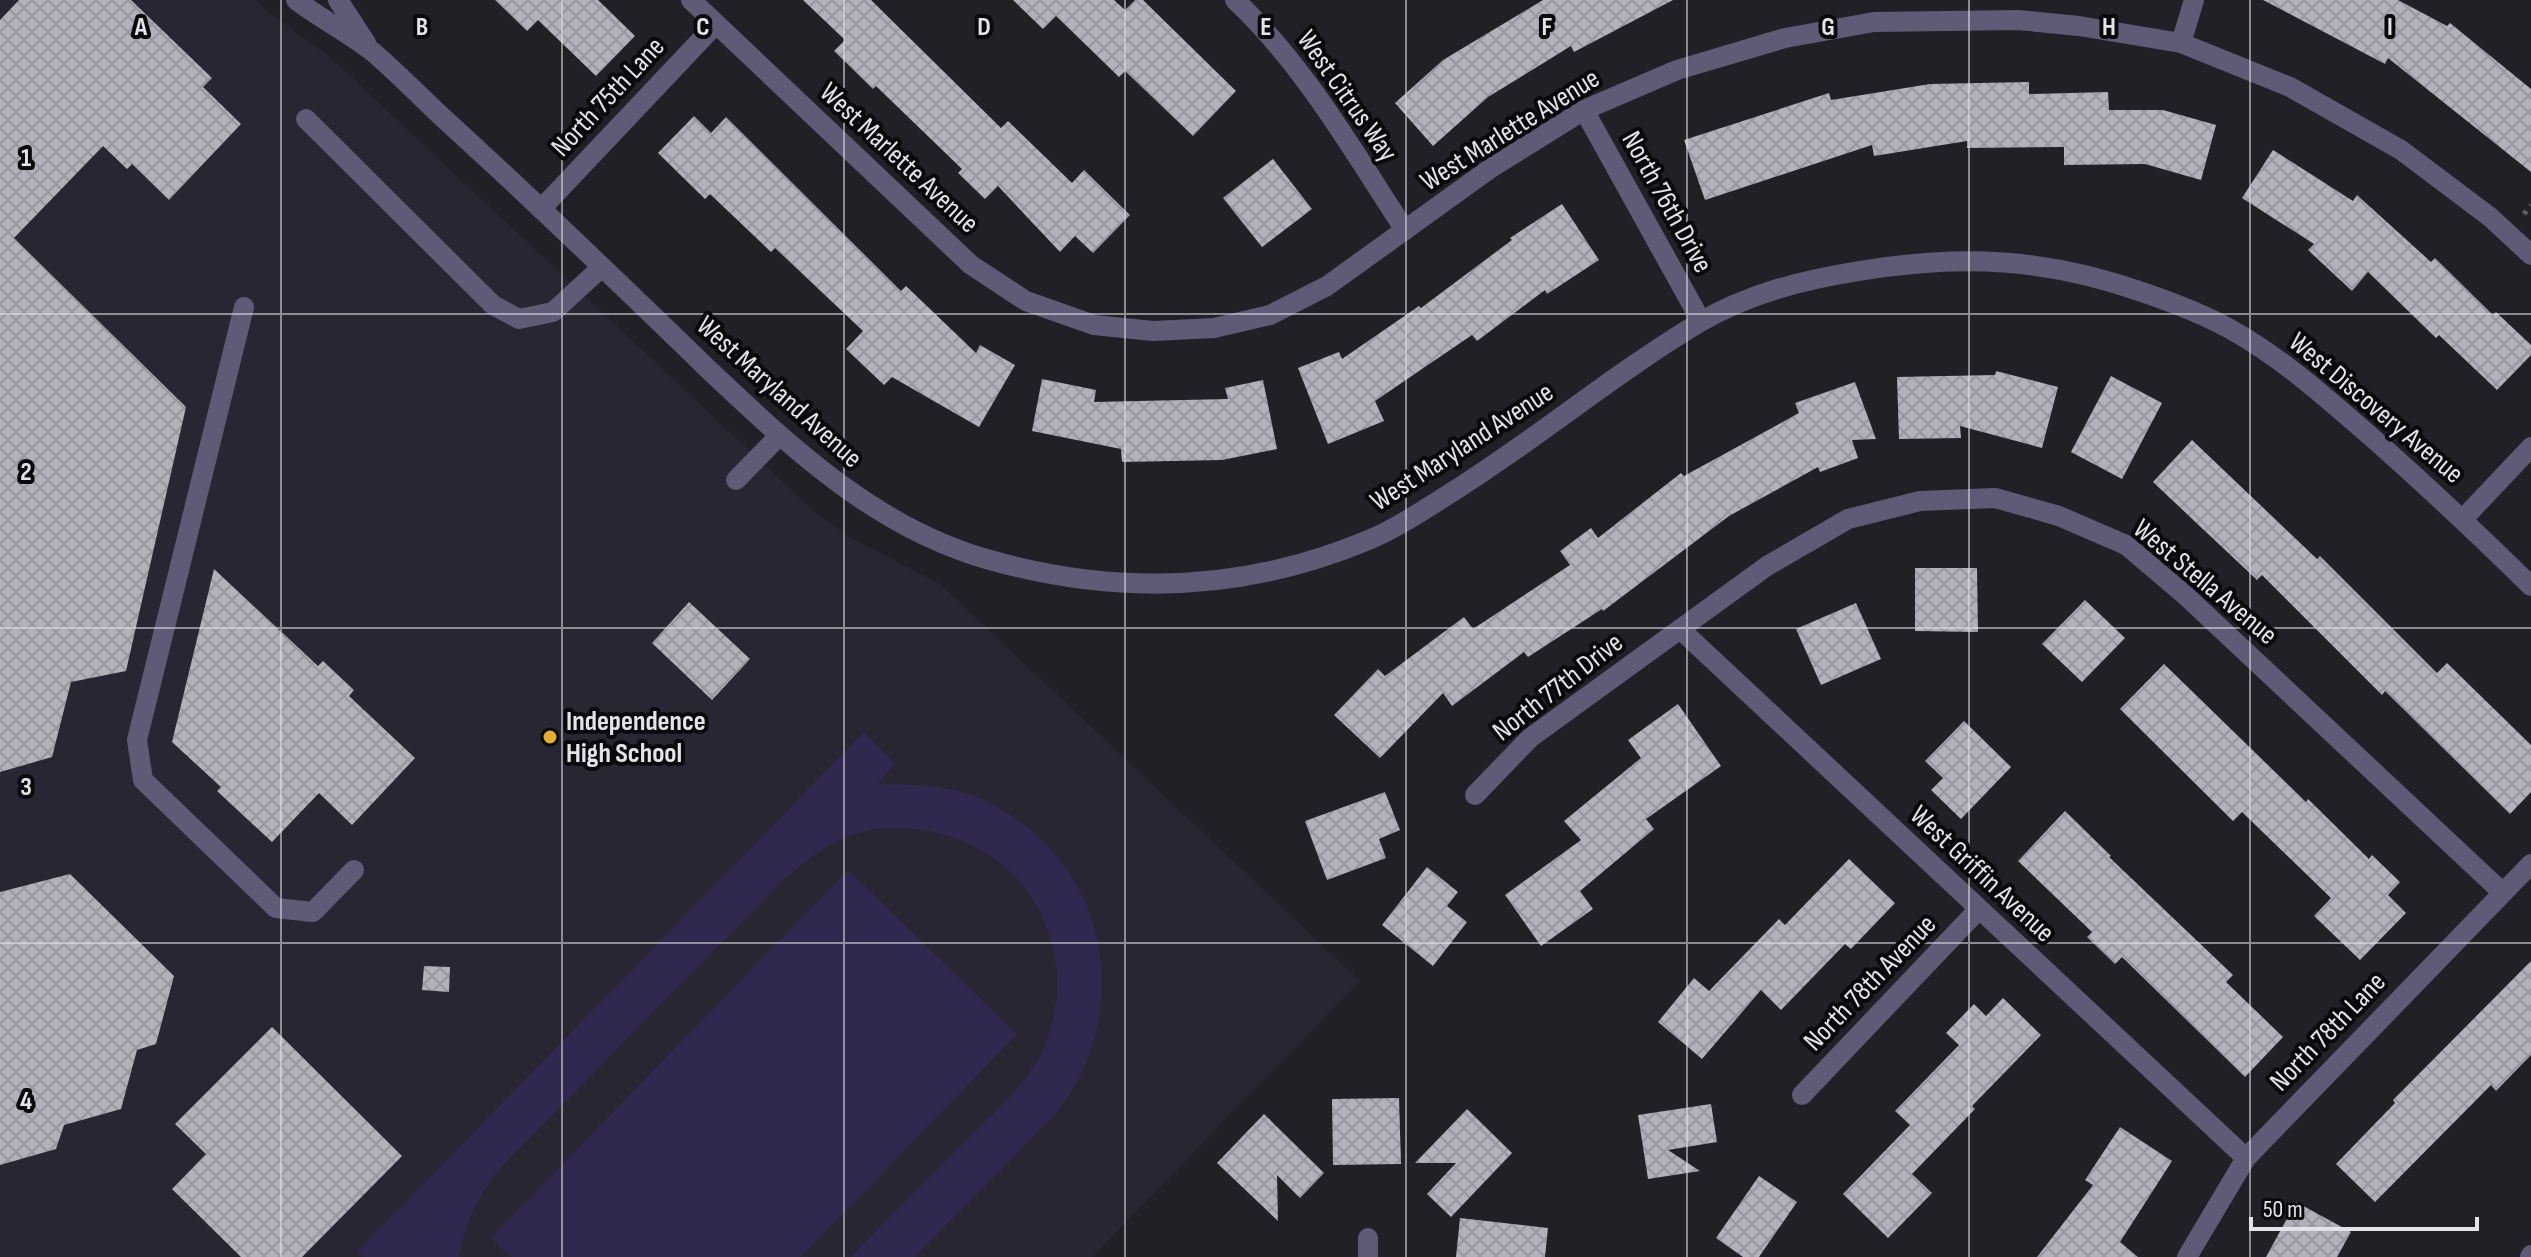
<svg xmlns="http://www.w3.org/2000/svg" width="2531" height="1257" font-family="'Sofia Sans Condensed',sans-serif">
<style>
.built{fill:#282633}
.grass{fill:#31284f}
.building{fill:url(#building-cross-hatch)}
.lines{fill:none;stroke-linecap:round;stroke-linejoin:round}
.path{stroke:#5e5d64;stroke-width:5;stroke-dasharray:4 6;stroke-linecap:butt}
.minor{stroke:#5f5a76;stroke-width:20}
.grid{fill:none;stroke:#e4e3e9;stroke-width:2;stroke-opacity:0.55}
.poi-dot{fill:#e4ae35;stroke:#0a0a0d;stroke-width:3}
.labels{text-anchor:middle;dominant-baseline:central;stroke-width:8;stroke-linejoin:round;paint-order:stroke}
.street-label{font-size:28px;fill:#e4e3e9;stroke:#0a0a0d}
.poi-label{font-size:28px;font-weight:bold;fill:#e4e3e9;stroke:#0a0a0d;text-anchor:start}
.grid-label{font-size:26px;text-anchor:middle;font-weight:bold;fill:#e4e3e9;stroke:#0a0a0d;stroke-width:8;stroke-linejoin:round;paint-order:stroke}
</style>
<defs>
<pattern id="building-cross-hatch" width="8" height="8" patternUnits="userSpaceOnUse" patternTransform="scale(2)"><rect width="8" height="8" fill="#b2b1bb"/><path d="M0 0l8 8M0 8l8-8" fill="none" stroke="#96969e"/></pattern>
</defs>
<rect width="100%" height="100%" fill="#212027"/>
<path class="built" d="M 0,0 L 256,0 L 272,15 L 330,57 L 818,515 L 851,538 L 940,584 L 1360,981 L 1092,1257 L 0,1257 Z"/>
<g class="grass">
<path d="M 864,732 L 895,764 L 877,784 C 913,785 945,784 979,798 C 995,804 1012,816 1026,826 C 1118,898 1126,1031 1052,1118 L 914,1257 L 851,1257 C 889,1218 927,1179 966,1141 C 995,1111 1030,1083 1046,1043 C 1080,951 1032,854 935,832 C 913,828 890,826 869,830 C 833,838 808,858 781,882 L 504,1164 C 480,1192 466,1220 459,1257 L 364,1257 L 358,1251 Z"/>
<path d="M 848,870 L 1017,1034 L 801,1257 L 511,1257 L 491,1238 Z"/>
</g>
<g class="building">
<path d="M 19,0 L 131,0 L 212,78 L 203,87 L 241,124 L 169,200 L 132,164 L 127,169 L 103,146 L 14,238 L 186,407 L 126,671 L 71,682 L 52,757 L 0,772 L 0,20 Z"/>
<path d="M 495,0 L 598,0 L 635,36 L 596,76 L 538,20 L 527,31 Z"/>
<path d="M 803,0 L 871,0 L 1001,128 L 1008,121 L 1072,183 L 1084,170 L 1130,215 L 1093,253 L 1075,236 L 1060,252 L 998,186 L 985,199 L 958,173 L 962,169 L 876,86 L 873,89 L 834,51 L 845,40 Z"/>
<path d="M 1013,0 L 1114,0 L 1125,10 L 1135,0 L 1143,0 L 1236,91 L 1193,136 L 1125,71 L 1119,77 L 1056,16 L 1043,29 Z"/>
<path d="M 1543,0 L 1673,0 L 1574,52 L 1571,46 L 1488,97 L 1433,146 L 1395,103 L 1443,60 Z"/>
<path d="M 2263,0 L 2398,0 L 2447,26 L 2450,23 L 2531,89 L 2531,172 L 2388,58 L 2385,64 Z"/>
<path d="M 2029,82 L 2029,94 L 2108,92 L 2109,110 L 2163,110 L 2216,125 L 2201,180 L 2145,164 L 2064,165 L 2064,147 L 1967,148 L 1967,141 L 1874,156 L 1872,145 L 1705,200 L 1684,140 L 1829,93 L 1831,100 L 1930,84 Z"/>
<path d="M 694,116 L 711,133 L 726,117 L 901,291 L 906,286 L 976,353 L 980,345 L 1015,365 L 979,427 L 892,377 L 884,385 L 846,349 L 863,331 L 775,248 L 771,252 L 710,194 L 705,199 L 658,153 Z"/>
<path d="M 2273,150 L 2353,201 L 2357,195 L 2431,262 L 2435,258 L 2493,315 L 2496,312 L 2531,345 L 2531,355 L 2497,390 L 2439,335 L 2436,338 L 2368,272 L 2352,291 L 2308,250 L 2314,244 L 2242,198 Z"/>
<path d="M 1273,159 L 1312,209 L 1262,247 L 1223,198 Z"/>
<path d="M 1562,204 L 1599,260 L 1547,294 L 1545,290 L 1477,341 L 1472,335 L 1375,401 L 1384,421 L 1328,444 L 1298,368 L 1339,352 L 1342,359 L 1419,306 L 1421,308 L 1512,240 L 1510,238 Z"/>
<path d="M 1996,371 L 2058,387 L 2042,448 L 1960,426 L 1961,438 L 1899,439 L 1897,377 L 1995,375 Z"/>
<path d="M 2111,376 L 2162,403 L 2122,479 L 2071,452 Z"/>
<path d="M 1042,379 L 1096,390 L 1094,402 L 1228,399 L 1225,388 L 1263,380 L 1277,449 L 1222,460 L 1122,462 L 1121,449 L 1032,431 Z"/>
<path d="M 1855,382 L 1876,439 L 1852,440 L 1858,458 L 1820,472 L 1818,467 L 1729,516 L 1603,611 L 1602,609 L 1528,657 L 1524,652 L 1452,706 L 1443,693 L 1380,758 L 1334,715 L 1378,669 L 1385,676 L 1464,617 L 1473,629 L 1570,565 L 1560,551 L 1591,528 L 1598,538 L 1681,473 L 1684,476 L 1799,413 L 1795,403 Z"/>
<path d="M 2192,440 L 2317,559 L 2320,556 L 2437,673 L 2447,663 L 2531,745 L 2531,792 L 2510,814 L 2385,691 L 2382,695 L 2262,575 L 2257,580 L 2153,482 Z"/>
<path d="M 1915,568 L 1977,568 L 1978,632 L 1915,631 Z"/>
<path d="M 214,569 L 318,666 L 323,661 L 354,690 L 349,696 L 415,758 L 352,825 L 319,793 L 272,842 L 217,791 L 221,787 L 172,742 Z"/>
<path d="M 2085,600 L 2125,638 L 2082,682 L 2042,644 Z"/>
<path d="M 689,602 L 750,659 L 712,700 L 652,643 Z"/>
<path d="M 1856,603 L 1881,659 L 1821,685 L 1796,629 Z"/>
<path d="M 2164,664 L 2306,802 L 2308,799 L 2369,859 L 2372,855 L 2400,882 L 2388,895 L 2406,913 L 2360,960 L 2314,916 L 2331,898 L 2242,812 L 2233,821 L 2120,709 Z"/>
<path d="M 1678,704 L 1721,766 L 1646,819 L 1654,829 L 1580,891 L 1593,909 L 1541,946 L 1505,895 L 1581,840 L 1564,821 L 1641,758 L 1628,740 Z"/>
<path d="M 1964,721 L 2011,767 L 1961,819 L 1931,790 L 1943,778 L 1925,761 Z"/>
<path d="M 1385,792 L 1400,830 L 1379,839 L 1386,858 L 1327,880 L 1305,821 Z"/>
<path d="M 2065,811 L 2111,856 L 2109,857 L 2233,975 L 2226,982 L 2283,1037 L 2245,1077 L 2122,957 L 2115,964 L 2087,937 L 2092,932 L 2018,861 Z"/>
<path d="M 1849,859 L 1895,903 L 1851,949 L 1845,944 L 1781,1010 L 1761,990 L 1702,1059 L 1658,1022 L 1694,978 L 1709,991 L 1779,919 L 1785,925 Z"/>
<path d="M 1427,867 L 1458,892 L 1447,906 L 1467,922 L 1433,966 L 1382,925 Z"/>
<path d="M 70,874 L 174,976 L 156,1044 L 137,1050 L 121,1109 L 64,1125 L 56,1149 L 0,1165 L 0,892 Z"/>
<path d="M 2531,961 L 2531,1055 L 2496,1091 L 2491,1085 L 2375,1202 L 2336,1164 L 2395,1103 L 2393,1100 Z"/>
<path d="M 424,966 L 450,967 L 449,992 L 422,990 Z"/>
<path d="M 2003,998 L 2041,1035 L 1972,1106 L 1975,1109 L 1912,1174 L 1932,1193 L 1888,1238 L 1843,1194 L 1910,1125 L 1895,1111 L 1959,1045 L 1946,1033 L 1974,1004 L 1986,1016 Z"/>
<path d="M 272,1027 L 402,1156 L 302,1257 L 241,1257 L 172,1189 L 206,1154 L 175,1124 Z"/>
<path d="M 1399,1098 L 1401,1164 L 1333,1165 L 1332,1099 Z"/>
<path d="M 1711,1104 L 1717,1142 L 1668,1150 L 1700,1171 L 1648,1179 L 1638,1115 Z"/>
<path d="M 1467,1109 L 1512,1153 L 1451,1217 L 1427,1194 L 1456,1163 L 1415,1163 Z"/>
<path d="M 1264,1114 L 1324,1173 L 1300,1198 L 1277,1175 L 1278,1221 L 1217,1163 Z"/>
<path d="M 2120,1127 L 2172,1161 L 2120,1242 L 2138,1257 L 2037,1257 L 2093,1185 L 2085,1180 Z"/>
<path d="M 1759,1176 L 1797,1202 L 1759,1257 L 1743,1257 L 1716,1238 Z"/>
<path d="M 2296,1202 L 2351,1232 L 2337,1257 L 2266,1257 Z"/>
<path d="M 1460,1218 L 1548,1228 L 1545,1257 L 1456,1257 Z"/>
</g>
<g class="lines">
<path class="path" d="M 2524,214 L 2531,205"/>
<g class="minor">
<path d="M 296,0 C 321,19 349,33 373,52 C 396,72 418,94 440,115 C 486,157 531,199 576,242 C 620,284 665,327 709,370 C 792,448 877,529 990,560 C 1118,596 1243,592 1366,541 C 1398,528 1428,507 1457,489 C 1539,437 1614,374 1697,324 C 1746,294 1803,280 1859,271 C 1962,254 2046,258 2145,293 C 2174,303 2203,314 2230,329 C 2284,359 2330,401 2376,441 C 2429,488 2480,536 2531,586"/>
<path d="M 338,0 L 366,43"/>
<path d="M 691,0 L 971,265 L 1026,301 L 1094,325 L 1153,331 L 1214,328 L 1270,315 L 1327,286 L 1491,168 L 1584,110 L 1677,70 L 1785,38 L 1874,22 L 2018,20 L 2079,26 L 2181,43 L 2290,87 L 2401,150 L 2490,217 L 2531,255"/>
<path d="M 1235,0 C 1305,66 1353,151 1405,230"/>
<path d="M 2181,43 L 2194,0"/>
<path d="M 1584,110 L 1701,321"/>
<path d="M 306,119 L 493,305 L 519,319 L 553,312 L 602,267"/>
<path d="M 541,209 L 716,24"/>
<path d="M 244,307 L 137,740 L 143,780 L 276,908 L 313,912 L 354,870"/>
<path d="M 736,480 L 779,436"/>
<path d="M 2463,519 L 2531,447"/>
<path d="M 1681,630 L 2246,1158"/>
<path d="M 1475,795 L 1530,738 L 1767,566 L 1848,519 L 1920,501 L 1995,498 L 2059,516 L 2126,545 L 2186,596 L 2503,893"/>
<path d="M 1802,1095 L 1979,909"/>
<path d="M 1368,1257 L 1368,1238"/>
<path d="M 2187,1257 L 2246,1158 L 2531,864"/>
<path d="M 2530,1257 L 2531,1255"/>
</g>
</g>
<path class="grid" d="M 281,0 L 281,1257M 562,0 L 562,1257M 844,0 L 844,1257M 1125,0 L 1125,1257M 1406,0 L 1406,1257M 1687,0 L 1687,1257M 1969,0 L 1969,1257M 2250,0 L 2250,1257M 0,314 L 2531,314M 0,628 L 2531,628M 0,943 L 2531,943"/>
<circle class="poi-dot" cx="550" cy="737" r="8"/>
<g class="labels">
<g class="street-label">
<text transform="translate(1347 96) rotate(55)">West Citrus Way</text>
<text transform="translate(608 97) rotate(-47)">North 75th Lane</text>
<text transform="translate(1510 130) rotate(-32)">West Marlette Avenue</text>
<text transform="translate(899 158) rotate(43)">West Marlette Avenue</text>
<text transform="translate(1667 202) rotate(61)">North 76th Drive</text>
<text transform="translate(779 392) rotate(42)">West Maryland Avenue</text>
<text transform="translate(2376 408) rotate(40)">West Discovery Avenue</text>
<text transform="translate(1462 447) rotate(-33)">West Maryland Avenue</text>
<text transform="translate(2205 582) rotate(40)">West Stella Avenue</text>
<text transform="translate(1558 687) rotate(-38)">North 77th Drive</text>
<text transform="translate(1982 874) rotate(43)">West Griffin Avenue</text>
<text transform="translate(1870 983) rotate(-46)">North 78th Avenue</text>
<text transform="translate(2328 1032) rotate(-46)">North 78th Lane</text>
</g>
<g class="poi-label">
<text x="566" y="721">Independence<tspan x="566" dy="32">High School</tspan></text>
</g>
</g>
<g class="grid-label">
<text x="141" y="35">A</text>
<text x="422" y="35">B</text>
<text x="703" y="35">C</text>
<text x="984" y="35">D</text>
<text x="1266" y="35">E</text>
<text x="1547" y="35">F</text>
<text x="1828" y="35">G</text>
<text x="2109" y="35">H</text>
<text x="2390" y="35">I</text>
<text x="26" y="166">1</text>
<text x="26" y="480">2</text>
<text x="26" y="795">3</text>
<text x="26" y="1109">4</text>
</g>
<path d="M2251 1217v12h226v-12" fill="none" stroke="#e4e3e9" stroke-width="4"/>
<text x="2263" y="1217" font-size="24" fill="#e4e3e9" stroke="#0a0a0d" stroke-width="6" paint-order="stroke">50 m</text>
</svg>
